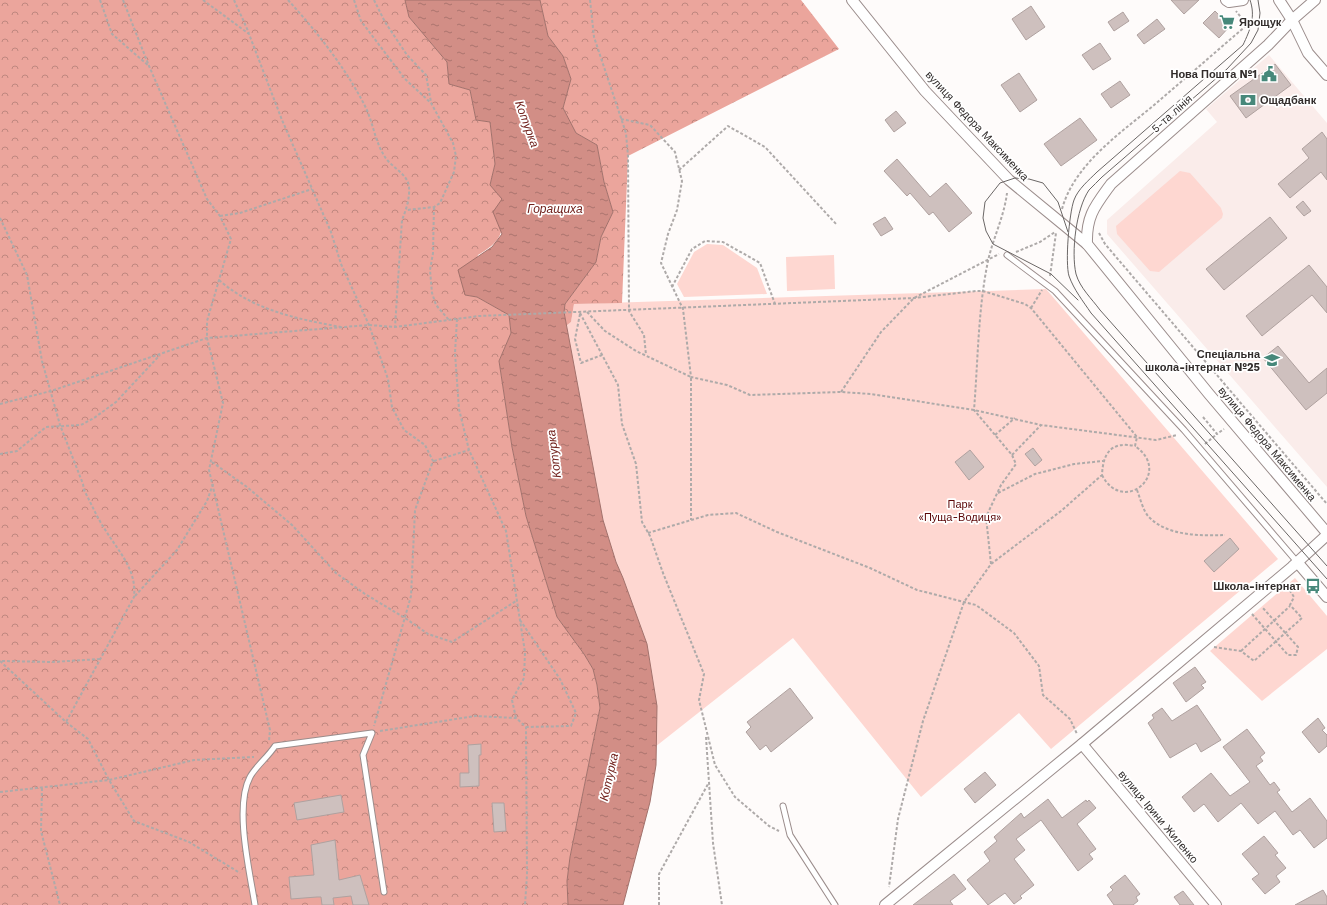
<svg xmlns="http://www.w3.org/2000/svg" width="1327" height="905" font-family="'Work Sans',sans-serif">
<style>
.built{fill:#faecea}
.green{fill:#fed7d1}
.forest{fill:url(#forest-crowns)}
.water{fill:url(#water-ripples);stroke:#a2716b}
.building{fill:#cec0be;stroke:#afa19f}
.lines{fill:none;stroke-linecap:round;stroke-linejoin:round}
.service-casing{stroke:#9b8d8c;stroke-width:7}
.minor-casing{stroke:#9b8d8c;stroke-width:12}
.path{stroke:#aeaaa9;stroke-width:2;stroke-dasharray:3 2;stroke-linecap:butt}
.service{stroke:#fff;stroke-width:5}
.minor{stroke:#fff;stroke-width:10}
.tram{stroke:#6b6766;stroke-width:1}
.labels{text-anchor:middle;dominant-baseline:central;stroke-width:3.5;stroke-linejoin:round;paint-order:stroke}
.poi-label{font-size:11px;font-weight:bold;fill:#312c2b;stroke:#fff;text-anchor:end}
.street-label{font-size:11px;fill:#312c2b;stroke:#fff}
.park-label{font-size:11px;fill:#5b0708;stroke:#fff}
.water-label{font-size:12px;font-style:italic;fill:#72221d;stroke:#fff}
</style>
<defs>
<pattern id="forest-crowns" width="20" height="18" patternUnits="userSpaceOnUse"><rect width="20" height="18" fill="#eba59c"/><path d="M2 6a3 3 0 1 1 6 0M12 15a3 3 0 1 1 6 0" fill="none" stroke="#bf877f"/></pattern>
<pattern id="water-ripples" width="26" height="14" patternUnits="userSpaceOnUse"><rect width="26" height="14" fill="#d28e86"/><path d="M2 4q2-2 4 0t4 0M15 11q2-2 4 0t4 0" fill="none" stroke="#ab746e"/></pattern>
</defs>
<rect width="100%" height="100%" fill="#fefbfa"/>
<path class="built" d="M 1269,55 L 1327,123 L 1327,487 L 1107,234 L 1107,220 L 1217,122 L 1206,109 Z"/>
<g class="green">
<path d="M 1180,171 L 1190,173 L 1221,208 L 1223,214 L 1222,218 L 1159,272 L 1150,271 L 1117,234 L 1116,226 Z"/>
<path d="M 707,244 L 723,245 L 757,268 L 767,294 L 684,297 L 677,284 L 694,252 Z"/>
<path d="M 834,255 L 835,289 L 787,291 L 786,257 Z"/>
<path d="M 1046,289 L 1278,559 L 1051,749 L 1019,713 L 921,797 L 793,638 L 655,747 L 657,706 L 647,644 L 623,578 L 616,562 L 603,520 L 566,326 L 571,322 L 574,304 Z"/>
<path d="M 1295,578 L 1327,616 L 1327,649 L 1262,701 L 1210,651 Z"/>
</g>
<g class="forest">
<path d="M 0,0 L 405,0 L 409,17 L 447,62 L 449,84 L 470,90 L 476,120 L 490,122 L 495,164 L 490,185 L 503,199 C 502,230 507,238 478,255 L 465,295 L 477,297 L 509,315 L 511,333 L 499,361 L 512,447 L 526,516 L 557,617 L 584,654 L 593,669 L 597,685 L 600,708 L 570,857 L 567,881 L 568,905 L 0,905 Z"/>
<path d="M 540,0 L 801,0 L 839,49 L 628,156 L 622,303 L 574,304 L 571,322 L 566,326 L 564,312 L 565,304 L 596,262 L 601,237 L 613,212 L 604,182 L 597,145 L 576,133 L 563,108 L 571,79 L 563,56 L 548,36 Z"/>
</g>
<path class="water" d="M 405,0 L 540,0 L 548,36 L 563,56 L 571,79 L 563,108 L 576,133 L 597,145 L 604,182 L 613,212 L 601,237 L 596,262 L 565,304 L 564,312 L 603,520 L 616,562 L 623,578 L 647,644 L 657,706 L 656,765 L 650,802 L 623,905 L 568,905 L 567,881 L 570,857 L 600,708 L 597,685 L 593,669 L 584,654 L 557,617 L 526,516 L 512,447 L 499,361 L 511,333 L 509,315 L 477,297 L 465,295 L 458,270 L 492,247 L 502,234 L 493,212 L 502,199 L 490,185 L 495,164 L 490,122 L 476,120 L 470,90 L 449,84 L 447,62 L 409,17 Z"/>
<g class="building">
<path d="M 1171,0 L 1199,0 L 1184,14 Z"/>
<path d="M 1031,6 L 1045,27 L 1026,40 L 1012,19 Z"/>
<path d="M 1215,11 L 1230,26 L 1219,38 L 1203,23 Z"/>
<path d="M 1123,12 L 1129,21 L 1114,31 L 1108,22 Z"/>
<path d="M 1157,19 L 1165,29 L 1144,44 L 1137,35 Z"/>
<path d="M 1100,43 L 1111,59 L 1093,70 L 1082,55 Z"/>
<path d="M 1275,64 L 1291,85 L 1246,118 L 1230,96 Z"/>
<path d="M 1019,73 L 1037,100 L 1020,112 L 1001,85 Z"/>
<path d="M 1120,81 L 1130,95 L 1111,108 L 1101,94 Z"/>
<path d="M 896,111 L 906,123 L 894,132 L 885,120 Z"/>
<path d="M 1080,118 L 1097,140 L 1061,166 L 1044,144 Z"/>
<path d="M 1322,132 L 1327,139 L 1327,180 L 1321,172 L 1290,198 L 1278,184 L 1309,158 L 1302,149 Z"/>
<path d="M 897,159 L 930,197 L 946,183 L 972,213 L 949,232 L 933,212 L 929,215 L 910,193 L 907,196 L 884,171 Z"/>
<path d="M 1303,201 L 1311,211 L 1304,216 L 1296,207 Z"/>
<path d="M 885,217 L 893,229 L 881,236 L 873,224 Z"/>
<path d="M 1270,217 L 1287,238 L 1224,290 L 1206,269 Z"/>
<path d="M 1309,265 L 1327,287 L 1327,313 L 1312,295 L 1262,336 L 1246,316 Z"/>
<path d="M 1278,346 L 1309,383 L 1327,368 L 1327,393 L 1306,410 L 1263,358 Z"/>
<path d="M 1033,448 L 1042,460 L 1035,466 L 1025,454 Z"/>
<path d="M 970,450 L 984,467 L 969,480 L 955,462 Z"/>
<path d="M 1230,538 L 1239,549 L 1214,572 L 1204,561 Z"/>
<path d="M 1195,667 L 1206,682 L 1201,685 L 1204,688 L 1186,702 L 1173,683 Z"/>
<path d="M 790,688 L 813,718 L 771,752 L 766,745 L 760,750 L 746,732 L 751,727 L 747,722 Z"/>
<path d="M 1197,705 L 1221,740 L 1201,752 L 1196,743 L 1170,758 L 1148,723 L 1154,718 L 1152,715 L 1162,708 L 1172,721 Z"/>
<path d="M 1318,718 L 1325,728 L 1322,730 L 1327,735 L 1327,746 L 1319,753 L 1302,732 Z"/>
<path d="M 1247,729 L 1265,753 L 1260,757 L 1263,761 L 1256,766 L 1270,785 L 1274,782 L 1280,790 L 1277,792 L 1292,812 L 1310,798 L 1327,821 L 1327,838 L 1314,848 L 1300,830 L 1293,835 L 1275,811 L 1258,824 L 1241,803 L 1218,822 L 1204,804 L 1194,812 L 1182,797 L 1211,773 L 1230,796 L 1250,782 L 1223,747 Z"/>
<path d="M 481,744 L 481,755 L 479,755 L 479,786 L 460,787 L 460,773 L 469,773 L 468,745 Z"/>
<path d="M 985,772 L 996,785 L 975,803 L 964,789 Z"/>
<path d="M 341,795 L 344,812 L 297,820 L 294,803 Z"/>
<path d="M 1048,799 L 1062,818 L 1086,800 L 1087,802 L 1089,800 L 1096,808 L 1077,824 L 1096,849 L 1089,854 L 1093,859 L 1078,871 L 1041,820 L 1016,839 L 1025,850 L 1014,859 L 1034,885 L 1020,896 L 1022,898 L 1014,904 L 1005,893 L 988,905 L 967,880 L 990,861 L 984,852 L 997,841 L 994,837 L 1021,813 L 1024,818 Z"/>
<path d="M 492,803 L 504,803 L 506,831 L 494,832 Z"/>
<path d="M 1264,836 L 1278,853 L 1275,855 L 1286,868 L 1276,876 L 1280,882 L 1265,894 L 1252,879 L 1259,874 L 1242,854 Z"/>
<path d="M 335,840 L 339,880 L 360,875 L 369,905 L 353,905 L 351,896 L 333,898 L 334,905 L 322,905 L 321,897 L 317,897 L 291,899 L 289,877 L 314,875 L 311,845 Z"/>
<path d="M 954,874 L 966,889 L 950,901 L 953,905 L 913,905 Z"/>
<path d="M 1125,875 L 1140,894 L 1136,897 L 1138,901 L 1133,905 L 1114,905 L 1107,895 L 1113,890 L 1110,887 Z"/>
<path d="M 1323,890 L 1327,897 L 1327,905 L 1295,905 Z"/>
<path d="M 1183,891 L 1194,905 L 1180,905 L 1174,897 Z"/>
</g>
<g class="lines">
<defs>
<g id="service">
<path d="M 1007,255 L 1055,291 L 1184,430 L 1298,563"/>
<path d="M 783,806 L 790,835 L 835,905"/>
<path d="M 255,905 C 250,873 234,807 250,777 C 256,766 268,757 275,746 L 372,733 L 363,755 L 384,892"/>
</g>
<g id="minor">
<path d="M 852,0 L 925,91 L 1009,180 L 1087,244 L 1209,394 L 1327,533"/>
<path d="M 1226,0 L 1229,2 L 1243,0"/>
<path d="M 1279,0 L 1292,20 L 1308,53 L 1327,75"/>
<path d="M 1087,244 C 1086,216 1095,206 1111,184 L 1268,45 L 1292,20 L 1315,0"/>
<path d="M 1298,563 L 1327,597"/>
<path d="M 1082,744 L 1216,905"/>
<path d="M 885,905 L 1082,744 L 1292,567 L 1327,535"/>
</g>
</defs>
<use href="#service" class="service-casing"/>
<use href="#minor" class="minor-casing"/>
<g class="path">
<path d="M 100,0 L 112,34 L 149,66"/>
<path d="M 123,0 L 149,66 L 207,199 L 220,216 L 231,239 L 207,321 L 207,338 L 223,403 L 209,470 L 270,730 L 269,741"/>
<path d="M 203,0 L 249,34 L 282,120 L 331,232 L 341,264 L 369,325 L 388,379 L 392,407 L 404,430 L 425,445 L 433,461 L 415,510 L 411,596 L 374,726"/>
<path d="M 234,0 L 249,33"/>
<path d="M 288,0 C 317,32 345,67 365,106 C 373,122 375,142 385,157 C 391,167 408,174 409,187 C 410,198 406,210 402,220 L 395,327"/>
<path d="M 354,0 L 361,21 L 405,79 L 431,103 L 453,143 L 456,156 L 454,172 L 440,203 L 434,207 L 407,210"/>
<path d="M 374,0 L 385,22 L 407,55 L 426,75 L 431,102"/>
<path d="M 590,0 L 594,37 L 626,133 L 628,156 L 629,311 L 644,335 L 646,355"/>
<path d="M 621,119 L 650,125 L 675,152 L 682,181 L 677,210 L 668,234 L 661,263 L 683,309 L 691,377 L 727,385 L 750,395 L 841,392 L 871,394 L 974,410 L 1041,425 L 1156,440 L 1177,435"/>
<path d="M 679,170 L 728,126 L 765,147 L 837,225"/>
<path d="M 434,207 L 433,253 L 430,270 L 432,293 L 436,305 L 449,320"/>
<path d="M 1062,209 C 1075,162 1124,131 1160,100 C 1189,75 1218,50 1247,25 L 1236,11"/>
<path d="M 220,216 L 240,213 L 312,189"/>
<path d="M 0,218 L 27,275 L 42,361 L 60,425 L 83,484 L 84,490 C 91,503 97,518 106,531 C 119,552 137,570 134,597 L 66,722"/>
<path d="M 1099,233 L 1105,244 L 1327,504"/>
<path d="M 1016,252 L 1040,242 L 1055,232"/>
<path d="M 1050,276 L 1056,233"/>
<path d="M 219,280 C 253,310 297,319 341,327"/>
<path d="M 672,287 L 692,249 L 705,241 L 723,242 L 760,263 L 775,304"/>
<path d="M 1031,308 L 1042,290"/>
<path d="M 587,312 L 605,331 L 636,351 L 691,377 L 691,520"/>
<path d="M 580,313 L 618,385 L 622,424 L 636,464 L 642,522 L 650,536 L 663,573 L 704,674 L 699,700 L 715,765 L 735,797 L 769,826 L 779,831"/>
<path d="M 580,314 L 575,339 L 581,363 L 602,355"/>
<path d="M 457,319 L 455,353 L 459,409 L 469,450 L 506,531 L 525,652 L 524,678 L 512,700 L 516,718"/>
<path d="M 841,392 L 881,332 L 914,298 L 999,254"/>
<path d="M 0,404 L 51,391 L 207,338 L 369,325 L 395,327 L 479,316 L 914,298 L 976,291 L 983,291 L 1025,304 L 1031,308 L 1137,437 L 1135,446 C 1111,441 1103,453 1102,475 L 1061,511 L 991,564 L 964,602 L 923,721 L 898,819 L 889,887"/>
<path d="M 1203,417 L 1217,434 L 1224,429"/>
<path d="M 995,435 L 1015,418"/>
<path d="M 1205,444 L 1217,434"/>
<path d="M 0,454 L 17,451 L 46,427 L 81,425 L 94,418 L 116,402 L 160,355"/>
<path d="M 1012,455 L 1041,425"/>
<path d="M 434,461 L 469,450"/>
<path d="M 212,462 L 247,487 L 292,525 L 336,573 L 365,594 L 405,618 L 428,634 L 452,642 L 516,601"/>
<path d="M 1102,475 C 1123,516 1174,473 1135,446"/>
<path d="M 1137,490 C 1140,498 1143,510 1148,516 C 1166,536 1200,536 1225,535"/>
<path d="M 998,493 L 1035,474 L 1074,464 L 1103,461"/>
<path d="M 648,533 L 708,515 L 736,513 L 777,532 L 870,568 L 917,590 L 976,605 L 1014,633 L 1039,666 L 1043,695 L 1070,719 L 1077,734"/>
<path d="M 991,564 L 986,517 L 1001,485 L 1016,464 L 1012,455 L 974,410 C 978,361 978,309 988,261 C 993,238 1004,217 1007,193"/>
<path d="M 135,596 L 177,550 L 207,501 L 213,484"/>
<path d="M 1252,614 L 1288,655 L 1296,655 L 1298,647 L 1262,607"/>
<path d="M 520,620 L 560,679 L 576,713 L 571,726 L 526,727"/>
<path d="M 1214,647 L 1241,651 L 1254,661 L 1302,618 L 1290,605 L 1294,597 L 1287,586"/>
<path d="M 1241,651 L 1290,606"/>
<path d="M 0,661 L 66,722 L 88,739 L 109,780 L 134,821 L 189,842 L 240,873"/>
<path d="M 2,661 L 52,662 L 100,659"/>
<path d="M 380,731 L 475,716 L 516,718 L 526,727 L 527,875 L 525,905"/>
<path d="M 706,737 L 713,843 L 722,905"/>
<path d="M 42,788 L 41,831 L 60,905"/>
<path d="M 0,792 L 109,780 L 194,760 L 254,757"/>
<path d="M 659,905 L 659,874 L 708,784"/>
</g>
<use href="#service" class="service"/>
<use href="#minor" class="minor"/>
<g class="tram">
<path d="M 1250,0 C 1256,17 1250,30 1243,45 L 1097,172 C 1089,180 1078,189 1074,200 C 1069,214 1065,263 1069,276 C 1074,290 1083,301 1091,313 L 1327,579"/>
<path d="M 1258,0 L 1260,13 L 1258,30 L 1251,43 L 1227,69 L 1102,177 C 1098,181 1093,186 1089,190 C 1076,209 1071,252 1076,274 C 1080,288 1092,299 1100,310 L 1327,566"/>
<path d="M 1068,232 L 1058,202 L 1043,183 L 1029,179 L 1015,178 L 1000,183 L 985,202 L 983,218 L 986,231 L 993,244 L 1051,274 L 1078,300"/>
</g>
</g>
<defs>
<symbol id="supermarket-bare" viewBox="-9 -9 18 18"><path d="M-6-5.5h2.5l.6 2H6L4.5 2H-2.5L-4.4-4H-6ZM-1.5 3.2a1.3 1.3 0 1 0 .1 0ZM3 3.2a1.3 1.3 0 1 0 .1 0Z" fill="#46887a" stroke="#fff" stroke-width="2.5" paint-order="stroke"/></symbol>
<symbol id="civic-bare" viewBox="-9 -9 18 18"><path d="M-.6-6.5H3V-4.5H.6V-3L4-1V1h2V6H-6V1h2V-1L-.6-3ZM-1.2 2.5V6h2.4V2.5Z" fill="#46887a" stroke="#fff" stroke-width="2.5" paint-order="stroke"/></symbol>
<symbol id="bank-bare" viewBox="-9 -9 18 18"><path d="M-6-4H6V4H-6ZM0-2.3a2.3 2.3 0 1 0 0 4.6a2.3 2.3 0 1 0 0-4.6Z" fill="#46887a" stroke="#fff" stroke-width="2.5" paint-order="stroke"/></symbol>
<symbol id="school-bare" viewBox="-9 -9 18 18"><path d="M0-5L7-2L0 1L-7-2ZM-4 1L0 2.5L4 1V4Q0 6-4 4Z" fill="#46887a" stroke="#fff" stroke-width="2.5" paint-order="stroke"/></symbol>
<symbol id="bus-bare" viewBox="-9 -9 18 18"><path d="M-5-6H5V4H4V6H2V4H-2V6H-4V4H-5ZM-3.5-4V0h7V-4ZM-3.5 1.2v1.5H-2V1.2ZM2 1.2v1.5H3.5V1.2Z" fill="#46887a" stroke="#fff" stroke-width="2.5" paint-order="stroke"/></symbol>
</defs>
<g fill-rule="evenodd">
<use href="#supermarket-bare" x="1216" y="11" width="22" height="22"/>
<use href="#civic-bare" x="1258" y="63" width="22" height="22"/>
<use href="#bank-bare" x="1237" y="89" width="22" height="22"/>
<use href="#school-bare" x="1261" y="349" width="22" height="22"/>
<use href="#bus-bare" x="1302" y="575" width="22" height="22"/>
</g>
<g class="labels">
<g class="poi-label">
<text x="1239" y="22" text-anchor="start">Ярощук</text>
<text x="1257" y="74">Нова Пошта №1</text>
<text x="1260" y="100" text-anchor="start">Ощадбанк</text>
<text x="1260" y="354">Спеціальна<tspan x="1260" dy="13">школа-інтернат №25</tspan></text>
<text x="1301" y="586">Школа-інтернат</text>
</g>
<g class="street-label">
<text transform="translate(1172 114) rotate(-42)">5-та лінія</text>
<text transform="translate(977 126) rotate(47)">вулиця Федора Максименка</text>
<text transform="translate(1267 444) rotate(50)">вулиця Федора Максименка</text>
<text transform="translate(1158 817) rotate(50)">вулиця Ірини Жиленко</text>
</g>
<g class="park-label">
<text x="960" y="504">Парк<tspan x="960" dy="13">«Пуща-Водиця»</tspan></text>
</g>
<g class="water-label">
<text transform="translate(527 124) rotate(70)">Котурка</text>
<text x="555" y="209">Горащиха</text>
<text transform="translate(554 454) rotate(-97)">Котурка</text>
<text transform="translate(609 777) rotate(-77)">Котурка</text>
</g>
</g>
</svg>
